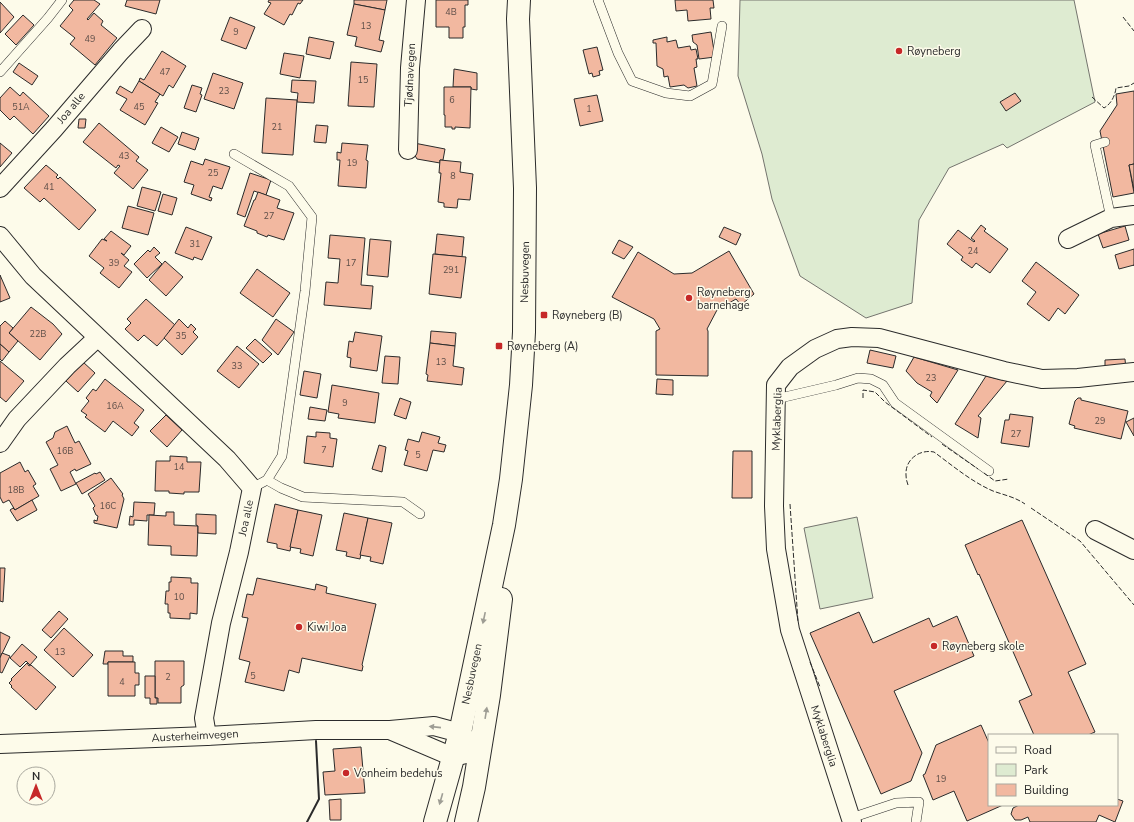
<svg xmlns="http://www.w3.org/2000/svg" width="1134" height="822" font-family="'Nunito Sans',sans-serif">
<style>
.green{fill:#deebd1;stroke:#74746e}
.building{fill:#f2b8a0;stroke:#2b2b2b}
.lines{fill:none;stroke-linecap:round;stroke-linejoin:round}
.lane-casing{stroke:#2b2b2b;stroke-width:10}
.street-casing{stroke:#2b2b2b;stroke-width:20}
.primary-casing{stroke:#2b2b2b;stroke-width:24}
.lane{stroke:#fdfbea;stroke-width:9}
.street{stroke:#fdfbea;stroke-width:18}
.primary{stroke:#fdfbea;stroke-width:22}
.fence{stroke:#2b2b2b;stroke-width:1;stroke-dasharray:5 2;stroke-linecap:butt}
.wall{stroke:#2b2b2b;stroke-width:2}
.oneway{fill:#9e9d94}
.poi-dot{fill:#c62828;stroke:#fdfbea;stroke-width:1.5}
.labels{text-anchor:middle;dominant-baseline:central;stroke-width:3;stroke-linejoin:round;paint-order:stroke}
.number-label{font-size:9px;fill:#5d4e48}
.poi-label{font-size:11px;fill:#2b2b2b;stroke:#fdfbea;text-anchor:start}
.street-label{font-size:11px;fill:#2b2b2b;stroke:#fdfbea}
</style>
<rect width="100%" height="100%" fill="#fdfbea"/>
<g class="green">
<path d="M 740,0 L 1074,0 L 1095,102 L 1007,148 L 1003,144 L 949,168 L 919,220 L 912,303 L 866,318 L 800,276 L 772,199 L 762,154 L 738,76 Z"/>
<path d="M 857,517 L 873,598 L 820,609 L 804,528 Z"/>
</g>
<g class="building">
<path d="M 74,0 L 94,0 L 100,4 L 87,19 L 88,20 L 94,13 L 103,21 L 101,25 L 117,38 L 95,65 L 70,44 L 75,38 L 60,26 L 73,10 L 69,6 Z"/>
<path d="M 127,0 L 160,0 L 156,14 L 125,6 Z"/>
<path d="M 269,0 L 303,0 L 300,4 L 298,3 L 292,15 L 290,14 L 284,25 L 264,14 L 271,3 L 268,2 Z"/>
<path d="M 354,0 L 387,0 L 385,10 L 354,4 Z"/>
<path d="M 436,0 L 468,0 L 468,5 L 465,5 L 465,27 L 463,27 L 463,38 L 449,38 L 449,27 L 436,27 Z"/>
<path d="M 675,0 L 713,0 L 714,8 L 710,8 L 711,19 L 688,21 L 687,10 L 676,11 Z"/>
<path d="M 0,2 L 14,17 L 0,33 Z"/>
<path d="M 354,4 L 385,10 L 379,40 L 384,41 L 381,52 L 355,46 L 357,37 L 347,35 Z"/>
<path d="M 23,15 L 34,25 L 16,45 L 5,34 Z"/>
<path d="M 230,17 L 255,27 L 246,49 L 221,40 Z"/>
<path d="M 711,32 L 715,57 L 699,59 L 697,45 L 693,42 L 692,35 Z"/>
<path d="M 309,37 L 334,42 L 330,59 L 306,54 Z"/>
<path d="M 667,37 L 667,42 L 676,40 L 678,48 L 690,46 L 691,50 L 696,49 L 698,59 L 696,59 L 697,67 L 694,68 L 697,86 L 688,88 L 684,85 L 670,87 L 668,76 L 664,77 L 663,69 L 657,66 L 656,43 L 653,43 L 653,40 Z"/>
<path d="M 597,47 L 603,70 L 599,71 L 600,75 L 593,77 L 592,73 L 589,74 L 583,50 Z"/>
<path d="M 162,51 L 186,66 L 173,88 L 169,85 L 163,96 L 139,81 L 140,78 L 144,80 Z"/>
<path d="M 284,53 L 304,56 L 300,78 L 280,74 Z"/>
<path d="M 351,62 L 377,64 L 374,107 L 348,106 Z"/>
<path d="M 19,63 L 38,76 L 32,85 L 13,72 Z"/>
<path d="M 454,69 L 477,73 L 477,90 L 471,89 L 471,87 L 453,87 Z"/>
<path d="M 213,73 L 243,83 L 234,109 L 204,99 Z"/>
<path d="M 292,80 L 316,81 L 314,103 L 297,102 L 298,93 L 291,92 Z"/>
<path d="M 139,81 L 160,94 L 155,102 L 158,103 L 145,125 L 120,110 L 127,99 L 116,93 L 120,86 L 132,93 Z"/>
<path d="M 192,85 L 202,88 L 200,94 L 202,95 L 196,112 L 184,108 Z"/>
<path d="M 10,87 L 20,96 L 23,92 L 49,116 L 33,134 L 14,116 L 10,120 L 0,110 L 0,98 Z"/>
<path d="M 444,87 L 471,87 L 470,128 L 455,127 L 455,129 L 452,129 L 452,127 L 445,127 L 445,115 L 444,115 Z"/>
<path d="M 1134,91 L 1134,164 L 1129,165 L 1134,193 L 1113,197 L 1100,131 L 1117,105 L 1116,94 Z"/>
<path d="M 1015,93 L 1021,101 L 1006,111 L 1000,102 Z"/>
<path d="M 597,95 L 603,121 L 580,126 L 574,99 Z"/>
<path d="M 266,98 L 297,100 L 293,155 L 262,153 Z"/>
<path d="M 79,119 L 86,119 L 85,128 L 78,128 Z"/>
<path d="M 99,123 L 139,157 L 136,161 L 148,170 L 133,189 L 114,173 L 120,166 L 118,165 L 116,168 L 83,142 Z"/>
<path d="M 316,125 L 328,126 L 326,143 L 314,142 Z"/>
<path d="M 161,127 L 178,137 L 169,152 L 152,143 Z"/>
<path d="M 182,132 L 199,138 L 195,150 L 178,144 Z"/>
<path d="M 0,143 L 12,153 L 0,167 Z"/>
<path d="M 342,143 L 368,145 L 366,160 L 368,161 L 366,188 L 338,186 L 340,160 L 337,160 L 337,152 L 341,153 Z"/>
<path d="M 414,143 L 445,149 L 443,160 L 440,160 L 440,163 L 417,159 L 413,152 Z"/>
<path d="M 205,159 L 230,167 L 222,189 L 213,186 L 209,197 L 212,198 L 211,201 L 191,194 L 194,185 L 184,182 L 191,161 L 203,165 Z"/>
<path d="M 440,160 L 461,162 L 460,172 L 473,174 L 470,200 L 458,199 L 457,208 L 444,207 L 444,203 L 438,202 L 441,173 L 439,173 Z"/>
<path d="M 1134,164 L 1134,190 L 1129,165 Z"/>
<path d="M 46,165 L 58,175 L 56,177 L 58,179 L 60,177 L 96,210 L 79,230 L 44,198 L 40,202 L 24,188 Z"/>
<path d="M 250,173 L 271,180 L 266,195 L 254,191 L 245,217 L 237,214 Z"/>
<path d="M 142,187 L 161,192 L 155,211 L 137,206 Z"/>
<path d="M 258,192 L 280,200 L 277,208 L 294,213 L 284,240 L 268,235 L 267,237 L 257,233 L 257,231 L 244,226 L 254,200 L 255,200 Z"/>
<path d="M 163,194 L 177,198 L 172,215 L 158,211 Z"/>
<path d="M 128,206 L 154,213 L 148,235 L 122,228 Z"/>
<path d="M 981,225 L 986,229 L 984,231 L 1008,249 L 990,273 L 976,263 L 972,268 L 961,260 L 963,257 L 947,244 L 958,230 L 974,242 L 975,241 L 971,238 Z"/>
<path d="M 1125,226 L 1129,240 L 1103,248 L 1098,234 Z"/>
<path d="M 186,227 L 212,237 L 202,260 L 194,257 L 193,260 L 175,253 Z"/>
<path d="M 724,227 L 741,234 L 736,245 L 719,237 Z"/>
<path d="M 111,231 L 131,246 L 124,255 L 121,253 L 129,260 L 124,266 L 132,272 L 119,288 L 100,273 L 104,268 L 89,256 L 102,239 L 107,241 L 104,239 Z"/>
<path d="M 437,234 L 464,237 L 462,257 L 435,254 Z"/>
<path d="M 330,235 L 365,238 L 361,285 L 373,286 L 371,309 L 324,305 L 326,282 L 338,283 L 340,259 L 328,258 Z"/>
<path d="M 370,239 L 391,241 L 388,277 L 367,275 Z"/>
<path d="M 619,240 L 633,247 L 624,259 L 612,253 Z"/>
<path d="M 154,247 L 160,253 L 155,257 L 162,264 L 147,278 L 134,264 L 148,250 L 150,252 Z"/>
<path d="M 1134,249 L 1134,266 L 1134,265 L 1119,269 L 1115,255 Z"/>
<path d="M 729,251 L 754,294 L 741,305 L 736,299 L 717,310 L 707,329 L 708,331 L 708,376 L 656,375 L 656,331 L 660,329 L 654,319 L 612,297 L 638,252 L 674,274 L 692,273 Z"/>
<path d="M 433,254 L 466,257 L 461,298 L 429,294 Z"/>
<path d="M 165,261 L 183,277 L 166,296 L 149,280 Z"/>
<path d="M 1036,262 L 1079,295 L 1065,314 L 1058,308 L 1049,321 L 1027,304 L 1036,292 L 1022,281 Z"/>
<path d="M 257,269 L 290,293 L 273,317 L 240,293 Z"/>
<path d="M 0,275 L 10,298 L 0,302 Z"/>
<path d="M 146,299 L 175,325 L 169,331 L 170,332 L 157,346 L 144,335 L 138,341 L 125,329 L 131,323 L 127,319 Z"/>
<path d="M 31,307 L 53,324 L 62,334 L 40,360 L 9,333 Z"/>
<path d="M 179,319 L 188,328 L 191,324 L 196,329 L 193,332 L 198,337 L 182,355 L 164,338 Z"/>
<path d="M 276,319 L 294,332 L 278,355 L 262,340 Z"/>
<path d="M 5,321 L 13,328 L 9,333 L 18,341 L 9,352 L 0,344 L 0,326 Z"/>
<path d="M 431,331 L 456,333 L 455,346 L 430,343 Z"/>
<path d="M 355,332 L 382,336 L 377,371 L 350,367 L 351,358 L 347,357 L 349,341 L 353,342 Z"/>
<path d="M 255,339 L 272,354 L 263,363 L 246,348 Z"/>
<path d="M 430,343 L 455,346 L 453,366 L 464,368 L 462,385 L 427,381 L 428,375 L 426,374 Z"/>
<path d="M 0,344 L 9,352 L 2,361 L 0,359 Z"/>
<path d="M 237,346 L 259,364 L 239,388 L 217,371 Z"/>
<path d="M 870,350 L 896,356 L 893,368 L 867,363 Z"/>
<path d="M 385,356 L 400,357 L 398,384 L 382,383 Z"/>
<path d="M 914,357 L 958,370 L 937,403 L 930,396 L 932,392 L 917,383 L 906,371 Z"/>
<path d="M 1125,359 L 1126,370 L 1105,370 L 1105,360 Z"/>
<path d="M 0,361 L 24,381 L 6,402 L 0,397 Z"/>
<path d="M 83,362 L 95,373 L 78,392 L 66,381 Z"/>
<path d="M 304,371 L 321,374 L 317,398 L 300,395 Z"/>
<path d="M 986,376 L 1007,381 L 978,416 L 981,418 L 978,438 L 955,424 Z"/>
<path d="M 105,379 L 144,410 L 134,423 L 139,427 L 132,436 L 113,421 L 105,432 L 85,417 L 87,415 L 81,411 L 89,401 L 86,398 L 93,389 L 96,391 Z"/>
<path d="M 657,379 L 673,380 L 673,395 L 656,394 Z"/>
<path d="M 332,385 L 379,393 L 375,423 L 338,418 L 339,414 L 328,412 Z"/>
<path d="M 400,398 L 411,402 L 406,419 L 394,415 Z"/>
<path d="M 1078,398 L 1081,398 L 1081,400 L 1128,411 L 1121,439 L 1074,428 L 1075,426 L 1069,424 L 1075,401 Z"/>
<path d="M 310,407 L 327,410 L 325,421 L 308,419 Z"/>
<path d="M 1010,414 L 1033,417 L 1029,447 L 1001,443 L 1005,420 L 1009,420 Z"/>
<path d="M 166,415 L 182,430 L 167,447 L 150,431 Z"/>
<path d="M 1134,418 L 1134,436 L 1126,422 Z"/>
<path d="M 67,426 L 75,443 L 79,441 L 91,464 L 76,471 L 75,469 L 70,472 L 76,484 L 61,491 L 50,469 L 58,465 L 46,442 L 53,438 L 55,432 Z"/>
<path d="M 316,432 L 330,433 L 330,438 L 337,439 L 333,467 L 304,463 L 307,436 L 316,437 Z"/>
<path d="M 422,432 L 440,437 L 438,443 L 446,445 L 444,452 L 433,450 L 427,471 L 404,465 L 408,451 L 405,450 L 408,439 L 419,442 Z"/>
<path d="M 379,445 L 386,447 L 382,472 L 372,469 Z"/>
<path d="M 733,451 L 752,451 L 752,498 L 732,498 Z"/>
<path d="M 170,456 L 187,457 L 187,462 L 201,462 L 199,492 L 184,492 L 184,494 L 169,493 L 169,491 L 155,491 L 156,461 L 170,461 Z"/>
<path d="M 20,462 L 25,472 L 28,470 L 36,484 L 33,486 L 39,496 L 15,510 L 9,500 L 3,503 L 0,497 L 0,473 Z"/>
<path d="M 100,472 L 105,480 L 82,494 L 76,483 L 95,473 L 96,474 Z"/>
<path d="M 111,478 L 123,494 L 122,495 L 124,499 L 117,528 L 94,523 L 94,520 L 97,521 L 98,516 L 96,515 L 93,508 L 95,506 L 88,494 Z"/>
<path d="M 32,500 L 37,510 L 17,521 L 10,510 L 13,508 L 15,510 Z"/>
<path d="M 134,502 L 155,503 L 154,515 L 147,515 L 147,521 L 134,520 L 134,525 L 129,525 L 130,516 L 133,517 Z"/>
<path d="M 275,504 L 298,510 L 290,551 L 277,548 L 277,544 L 267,542 Z"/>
<path d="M 298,510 L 322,515 L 313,556 L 300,553 L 301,549 L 290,547 Z"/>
<path d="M 166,512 L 174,512 L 174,525 L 198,526 L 197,556 L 171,555 L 171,546 L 148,545 L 149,515 L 166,516 Z"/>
<path d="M 344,513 L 368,518 L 360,559 L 346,556 L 347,552 L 336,550 Z"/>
<path d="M 196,514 L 216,515 L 216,534 L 198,533 L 198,526 L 196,525 Z"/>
<path d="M 368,518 L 392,523 L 383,564 L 370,561 L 371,557 L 360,555 Z"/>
<path d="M 1022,520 L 1086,664 L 1068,672 L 1095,732 L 1088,735 L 1034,735 L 1019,701 L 1032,695 L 979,574 L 978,575 L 965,545 Z"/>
<path d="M 0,568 L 5,568 L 3,602 L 0,601 Z"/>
<path d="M 171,577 L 191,578 L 191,583 L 198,583 L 197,614 L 190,613 L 190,619 L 170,618 L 170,613 L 168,613 L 168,604 L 165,604 L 166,591 L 169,591 L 169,582 L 171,582 Z"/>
<path d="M 257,578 L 315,590 L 316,584 L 327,587 L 326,593 L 376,604 L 362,665 L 363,666 L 362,671 L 302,658 L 299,673 L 289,670 L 284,691 L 245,682 L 250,662 L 239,659 L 248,618 L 242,617 L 247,594 L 253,595 Z"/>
<path d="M 59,611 L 68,619 L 51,638 L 42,630 Z"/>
<path d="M 859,612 L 873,643 L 929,618 L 933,627 L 957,616 L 974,656 L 894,691 L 922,753 L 911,781 L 881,794 L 810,633 Z"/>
<path d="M 64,628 L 93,655 L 73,677 L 44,650 Z"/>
<path d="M 0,632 L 10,637 L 0,658 Z"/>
<path d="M 22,644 L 37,657 L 30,665 L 26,661 L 20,667 L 10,658 Z"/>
<path d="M 105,651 L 123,651 L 123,656 L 133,656 L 133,662 L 108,662 L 108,664 L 103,664 Z"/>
<path d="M 2,653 L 10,656 L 2,673 L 0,672 L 0,658 Z"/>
<path d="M 155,661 L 184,661 L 184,685 L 181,687 L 181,703 L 158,703 L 158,698 L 155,698 Z"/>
<path d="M 108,662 L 135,662 L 135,673 L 139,673 L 139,685 L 135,685 L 135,696 L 108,696 Z"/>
<path d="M 27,663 L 29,666 L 31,665 L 56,687 L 36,710 L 11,687 L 12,686 L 9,683 L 12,680 L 11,679 Z"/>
<path d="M 145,676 L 155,676 L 155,698 L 157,698 L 157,704 L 150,704 L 150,698 L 145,698 Z"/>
<path d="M 981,725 L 989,743 L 989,805 L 1003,805 L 967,821 L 954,791 L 933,800 L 923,775 L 925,774 L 936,745 Z"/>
<path d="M 361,747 L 365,793 L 325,795 L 323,772 L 335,771 L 333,749 Z"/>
<path d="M 341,799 L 341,820 L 330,820 L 329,800 Z"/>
<path d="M 1117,799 L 1123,801 L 1115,822 L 1099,815 L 1096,822 L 1030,822 L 1028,817 L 1021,820 L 1015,820 L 1011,814 L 1013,808 L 1019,805 L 1117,805 Z"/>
</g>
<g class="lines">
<defs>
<g id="lane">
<path d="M 598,0 L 618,53 L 632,81 L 666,93 L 690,96 L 712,84 L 722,26"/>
<path d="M 0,72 L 48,18 L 62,0"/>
<path d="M 1105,142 L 1095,145 L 1111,218"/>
<path d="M 234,154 L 289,186 L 312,217 L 305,291 L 282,456 L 267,480"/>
<path d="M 776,399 L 836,385 L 858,378 L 871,379 L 883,385 L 895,403 L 989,471"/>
<path d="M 252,488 L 267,480 L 281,488 L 303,497 L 403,502 L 420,514"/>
<path d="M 851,818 L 896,803 L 919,802 L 916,822"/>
</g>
<g id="street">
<path d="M 408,150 L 410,68 L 416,0"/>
<path d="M 0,188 L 54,129 L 121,51 L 142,29"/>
<path d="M 0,236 L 33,276 L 227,459 L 252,488 L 239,552 L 221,623 L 204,718 L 207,736"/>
<path d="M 1068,239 L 1111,218 L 1134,215"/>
<path d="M 0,443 L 17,419 L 67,366 L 97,338"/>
<path d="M 1095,530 L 1134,550"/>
<path d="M 392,731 L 453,757 L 466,754"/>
<path d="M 0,744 L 207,736 L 316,730 L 390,730 L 434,726 L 460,733 L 480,751"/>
<path d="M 852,822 L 790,630 L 776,549 L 774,506 L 776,385 L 790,367 L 815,349 L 837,339 L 852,337 L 879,338 L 1004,371 L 1042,379 L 1078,378 L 1134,372"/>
</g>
<g id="primary">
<path d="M 435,822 L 460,733 L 504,525 L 511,479 L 521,385 L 524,332 L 525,188 L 518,19 L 519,0"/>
<path d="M 466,822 L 474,787 L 489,695 L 501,599"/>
</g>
</defs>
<use href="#lane" class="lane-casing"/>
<use href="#street" class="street-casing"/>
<use href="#primary" class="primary-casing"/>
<use href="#lane" class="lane"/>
<use href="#street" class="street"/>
<use href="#primary" class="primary"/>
<g class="fence">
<path d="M 1123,17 L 1134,31"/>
<path d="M 1092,97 L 1104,108 C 1111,104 1115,96 1116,88 L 1129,86 L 1134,83"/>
<path d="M 863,398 L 863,390 L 875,392 L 885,402 L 932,437"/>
<path d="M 942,444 L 978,469"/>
<path d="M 984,473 L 995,481 L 1009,479"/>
<path d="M 908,485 C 907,482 906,479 906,475 C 905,459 920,449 934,452 C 953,466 972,482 993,491 C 1004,495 1015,497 1025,504"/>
<path d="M 790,504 L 798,622"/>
<path d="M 1031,508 L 1080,541 L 1134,605"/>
<path d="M 810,662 L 820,687"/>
</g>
<path class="wall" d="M 307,822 L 319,799 L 316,741"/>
</g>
<defs><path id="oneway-solid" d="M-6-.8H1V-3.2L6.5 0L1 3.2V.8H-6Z"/></defs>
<g class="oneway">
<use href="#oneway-solid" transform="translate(484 618) rotate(102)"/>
<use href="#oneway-solid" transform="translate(486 713) rotate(-81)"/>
<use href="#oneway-solid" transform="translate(435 727) rotate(-174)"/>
<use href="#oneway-solid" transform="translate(441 799) rotate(106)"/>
</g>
<g class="poi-dot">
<circle cx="899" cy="51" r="4"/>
<circle cx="689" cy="298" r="4"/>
<rect x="540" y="311" width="8" height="8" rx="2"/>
<rect x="495" y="342" width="8" height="8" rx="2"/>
<circle cx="299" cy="627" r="4"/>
<circle cx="934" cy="646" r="4"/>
<circle cx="346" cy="773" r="4"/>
</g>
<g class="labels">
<g class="number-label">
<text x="451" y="12">4B</text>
<text x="366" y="26">13</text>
<text x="236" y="32">9</text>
<text x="90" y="39">49</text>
<text x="165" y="72">47</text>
<text x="363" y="80">15</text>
<text x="224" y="91">23</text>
<text x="452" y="100">6</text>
<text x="21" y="107">51A</text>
<text x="139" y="107">45</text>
<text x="589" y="109">1</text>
<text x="277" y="127">21</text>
<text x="124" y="156">43</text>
<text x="352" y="163">19</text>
<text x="213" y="173">25</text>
<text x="453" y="176">8</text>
<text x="49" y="187">41</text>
<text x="269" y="216">27</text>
<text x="195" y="244">31</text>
<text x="973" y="251">24</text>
<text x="114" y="263">39</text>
<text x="351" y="263">17</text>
<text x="451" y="270">291</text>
<text x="38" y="334">22B</text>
<text x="181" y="336">35</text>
<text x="441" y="362">13</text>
<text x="237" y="366">33</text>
<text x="931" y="378">23</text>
<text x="345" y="403">9</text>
<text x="115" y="406">16A</text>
<text x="1100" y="421">29</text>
<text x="1016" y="434">27</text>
<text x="324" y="450">7</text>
<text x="65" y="451">16B</text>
<text x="418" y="455">5</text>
<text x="179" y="467">14</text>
<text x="16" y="490">18B</text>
<text x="108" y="506">16C</text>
<text x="179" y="597">10</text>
<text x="60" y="652">13</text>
<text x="253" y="676">5</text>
<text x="168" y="677">2</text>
<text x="122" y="682">4</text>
<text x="941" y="779">19</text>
</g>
<g class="poi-label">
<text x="907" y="51">Røyneberg</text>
<text x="697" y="292">Røyneberg<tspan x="697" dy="13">barnehage</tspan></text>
<text x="552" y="315">Røyneberg (B)</text>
<text x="507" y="346">Røyneberg (A)</text>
<text x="307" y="627">Kiwi Joa</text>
<text x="942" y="646">Røyneberg skole</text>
<text x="354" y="773">Vonheim bedehus</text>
</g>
<g class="street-label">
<text transform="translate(410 75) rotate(-87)">Tjødnavegen</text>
<text transform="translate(71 108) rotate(-50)">Joa alle</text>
<text transform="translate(525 272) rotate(-89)">Nesbuvegen</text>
<text transform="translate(777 419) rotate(-88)">Myklaberglia</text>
<text transform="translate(246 518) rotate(-78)">Joa alle</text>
<text transform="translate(472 674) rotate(-78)">Nesbuvegen</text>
<text transform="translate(195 736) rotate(-3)">Austerheimvegen</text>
<text transform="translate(824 736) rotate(72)">Myklaberglia</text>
</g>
</g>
<rect x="988" y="734" width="130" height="72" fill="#fdfbea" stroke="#a9a89e"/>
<rect x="996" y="747" width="20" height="6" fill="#fdfbea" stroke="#a9a89e"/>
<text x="1024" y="754" font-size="12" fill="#2b2b2b">Road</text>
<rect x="996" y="764" width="20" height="12" fill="#deebd1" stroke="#a9a89e"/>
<text x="1024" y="774" font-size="12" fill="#2b2b2b">Park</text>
<rect x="996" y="784" width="20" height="12" fill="#f2b8a0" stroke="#a9a89e"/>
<text x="1024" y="794" font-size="12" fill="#2b2b2b">Building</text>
<g transform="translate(36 786)"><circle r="19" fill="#fdfbea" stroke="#a9a89e"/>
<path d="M0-3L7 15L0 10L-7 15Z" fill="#c62828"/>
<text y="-6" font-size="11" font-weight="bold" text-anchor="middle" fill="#2b2b2b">N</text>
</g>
</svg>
